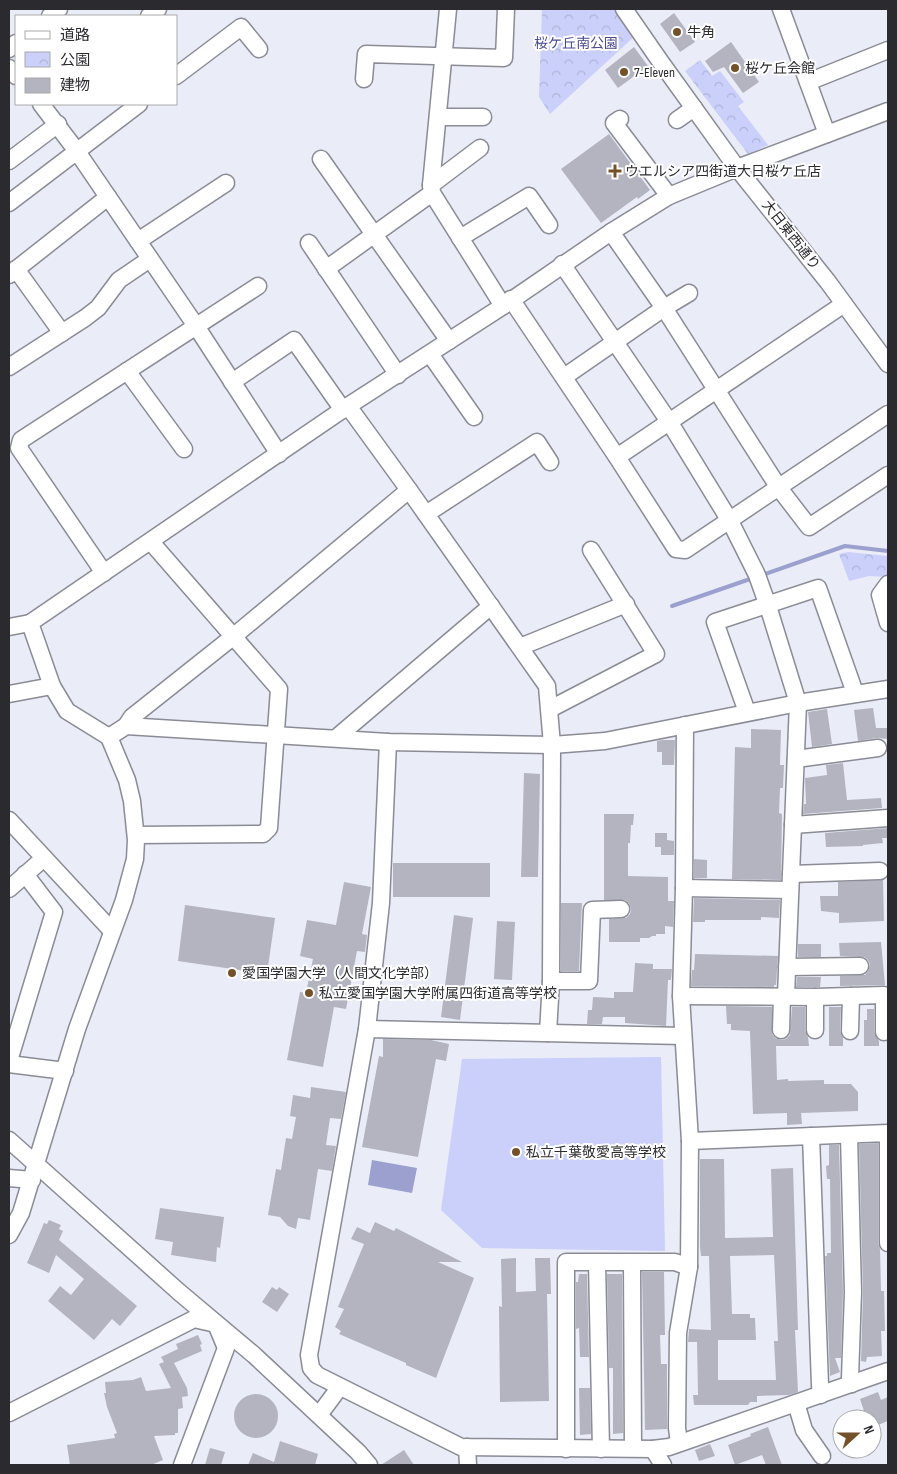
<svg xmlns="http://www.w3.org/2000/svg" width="897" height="1474" font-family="'Sofia Sans Condensed','Noto Sans JP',sans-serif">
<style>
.park{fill:url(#park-crowns)}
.garden{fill:#cbd0fb}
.water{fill:#9ca0cf}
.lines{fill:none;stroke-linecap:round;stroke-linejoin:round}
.stream{stroke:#9ca0cf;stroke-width:4}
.building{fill:#b3b4bf;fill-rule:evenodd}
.minor-casing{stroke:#8a8b95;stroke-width:19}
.minor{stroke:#fff;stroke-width:16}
.poi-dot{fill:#735229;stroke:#fff;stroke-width:2}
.labels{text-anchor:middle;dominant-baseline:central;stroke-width:4;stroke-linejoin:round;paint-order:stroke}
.poi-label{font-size:14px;fill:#2b2b2f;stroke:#fff;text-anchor:start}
.park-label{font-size:14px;fill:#4b4c89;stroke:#fff}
.street-label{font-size:14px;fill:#2b2b2f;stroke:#fff}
</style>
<defs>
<pattern id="park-crowns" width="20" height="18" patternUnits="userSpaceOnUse" patternTransform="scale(1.25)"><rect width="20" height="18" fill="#cbd0fb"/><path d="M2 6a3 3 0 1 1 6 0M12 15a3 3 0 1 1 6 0" fill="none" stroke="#aeb3d7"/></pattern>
</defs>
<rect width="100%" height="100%" fill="#eaecf7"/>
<g class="park">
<path d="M 542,9 L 616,9 L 636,35 L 550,114 L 539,97 Z"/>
<path d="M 700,60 L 712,76 L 720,71 L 744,102 L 738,106 L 768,145 L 748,154 L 685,71 Z"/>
<path d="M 848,552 L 888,556 L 888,577 L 869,576 L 849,581 L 839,554 Z"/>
</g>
<path class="garden" d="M 661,1057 L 665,1251 L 482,1248 L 441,1210 L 462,1059 Z"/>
<path class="water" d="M 372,1160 L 417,1168 L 412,1193 L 368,1185 Z"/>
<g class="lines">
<g class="stream">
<path d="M 762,575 L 845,546 L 888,551"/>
<path d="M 672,606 L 753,578"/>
</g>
</g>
<g class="building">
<path d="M 674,13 L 695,42 L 680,52 L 660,24 Z"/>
<path d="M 731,42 L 759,82 L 743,93 L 724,67 L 713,72 L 705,61 Z"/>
<path d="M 634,47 L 648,66 L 618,88 L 605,70 Z"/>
<path d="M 609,134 L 650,190 L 638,199 L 637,197 L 601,223 L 561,169 Z"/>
<path d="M 873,708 L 876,728 L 888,728 L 888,739 L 877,738 L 858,741 L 854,710 Z"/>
<path d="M 827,709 L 832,744 L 812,747 L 808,712 Z"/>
<path d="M 751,729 L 781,730 L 780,765 L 784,765 L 783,788 L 780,788 L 779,813 L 782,814 L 781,880 L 732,879 L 735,747 L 751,748 Z"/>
<path d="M 662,740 L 675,740 L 674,765 L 662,765 L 662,752 L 657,752 L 657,741 Z"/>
<path d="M 843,763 L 847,800 L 881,798 L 882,808 L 803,814 L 804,804 L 806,804 L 805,778 L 827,775 L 826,765 Z"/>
<path d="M 524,773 L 540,774 L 538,877 L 521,877 Z"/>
<path d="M 604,814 L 634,814 L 633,825 L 631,825 L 630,843 L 628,843 L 628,876 L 668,877 L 668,901 L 674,901 L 673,927 L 665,926 L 665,934 L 656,934 L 656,936 L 652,936 L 649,938 L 640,938 L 640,942 L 609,942 L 609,919 L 626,918 L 630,914 L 631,909 L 629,903 L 625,900 L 604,900 Z"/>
<path d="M 888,828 L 888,838 L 882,838 L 883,843 L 863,845 L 863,846 L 826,847 L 825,833 Z"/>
<path d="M 655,833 L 667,833 L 667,840 L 674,841 L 674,855 L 661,855 L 661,847 L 655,847 Z"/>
<path d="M 694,859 L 707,860 L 707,878 L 694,878 Z"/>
<rect x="393" y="863" width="97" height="34"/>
<path d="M 883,880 L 884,921 L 839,923 L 839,913 L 821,911 L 820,896 L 838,896 L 838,882 Z"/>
<path d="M 344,882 L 371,887 L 362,934 L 367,935 L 365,952 L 357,951 L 346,1009 L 334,1007 L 323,1067 L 287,1060 L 300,992 L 306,993 L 313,959 L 300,956 L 307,920 L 336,925 Z"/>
<path d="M 694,898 L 780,900 L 779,918 L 761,917 L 761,920 L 705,920 L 705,922 L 693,922 Z"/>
<path d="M 561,903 L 582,903 L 579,971 L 561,971 Z"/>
<path d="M 185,905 L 275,918 L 267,974 L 178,961 Z"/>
<path d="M 454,915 L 473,918 L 460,1020 L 441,1017 Z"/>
<path d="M 497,921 L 515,922 L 512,980 L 494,979 Z"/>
<path d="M 881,942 L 885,985 L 840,986 L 840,976 L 865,975 L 868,971 L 870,965 L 868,960 L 864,957 L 840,956 L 839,943 Z"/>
<rect x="798" y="944" width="23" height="13"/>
<path d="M 695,954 L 778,956 L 776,985 L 774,985 L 774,987 L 691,986 L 692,970 L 694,970 Z"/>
<path d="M 635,963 L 653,964 L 653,969 L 672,969 L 671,980 L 668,980 L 666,1026 L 625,1023 L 625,1017 L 603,1017 L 602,1024 L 587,1024 L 588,1010 L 592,1010 L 593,997 L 614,998 L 614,992 L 633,992 Z"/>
<path d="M 797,977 L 821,977 L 820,987 L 796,987 Z"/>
<path d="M 726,1006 L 772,1007 L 772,1034 L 775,1038 L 781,1040 L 786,1039 L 790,1035 L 792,1007 L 805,1007 L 805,1030 L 808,1037 L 809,1046 L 776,1046 L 777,1080 L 788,1079 L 788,1081 L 824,1080 L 824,1084 L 851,1084 L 858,1092 L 858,1111 L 801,1113 L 802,1124 L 787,1125 L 787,1113 L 753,1114 L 750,1031 L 731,1030 L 731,1024 L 727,1024 Z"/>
<path d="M 829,1007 L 841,1007 L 840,1031 L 843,1037 L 843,1046 L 829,1046 Z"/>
<path d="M 867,1009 L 874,1009 L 874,1032 L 879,1041 L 879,1046 L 864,1046 L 864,1020 L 867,1020 Z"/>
<path d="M 383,1039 L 431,1040 L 449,1044 L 446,1061 L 436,1059 L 418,1157 L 362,1147 L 379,1056 L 383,1057 Z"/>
<path d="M 311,1087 L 346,1092 L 341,1119 L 330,1118 L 326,1145 L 336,1146 L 332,1171 L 318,1169 L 310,1220 L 298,1218 L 296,1229 L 288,1226 L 280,1217 L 268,1215 L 276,1169 L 281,1170 L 286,1138 L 292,1139 L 296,1117 L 290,1116 L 293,1095 L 310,1098 Z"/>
<path d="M 878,1143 L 878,1243 L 880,1249 L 881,1291 L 884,1291 L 885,1331 L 881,1331 L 882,1356 L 867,1357 L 866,1362 L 861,1361 L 863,1292 L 859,1144 Z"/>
<path d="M 829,1145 L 839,1145 L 843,1292 L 841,1358 L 835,1358 L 840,1372 L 830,1376 L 825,1256 L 827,1256 L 827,1253 L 831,1253 L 830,1179 L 827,1179 L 826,1166 L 829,1165 Z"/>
<path d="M 700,1159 L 724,1159 L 725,1238 L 773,1237 L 771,1169 L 793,1168 L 798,1330 L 795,1330 L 798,1392 L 789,1395 L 757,1396 L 757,1402 L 750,1402 L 748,1405 L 694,1405 L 693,1395 L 698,1395 L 697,1342 L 688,1342 L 689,1329 L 711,1330 L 709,1256 L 701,1256 L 700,1247 ZM 774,1255 L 778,1341 L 774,1341 L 776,1380 L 718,1380 L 718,1340 L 756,1340 L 755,1318 L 750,1318 L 750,1314 L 732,1314 L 730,1256 Z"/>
<path d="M 160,1208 L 224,1217 L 220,1248 L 217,1247 L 216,1262 L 171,1255 L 173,1242 L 155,1239 Z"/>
<path d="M 49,1220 L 61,1225 L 59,1229 L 63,1231 L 59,1240 L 137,1306 L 120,1326 L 112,1319 L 94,1340 L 48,1301 L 60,1286 L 71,1295 L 84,1279 L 56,1255 L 49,1273 L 27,1263 L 44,1223 L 47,1224 Z"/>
<path d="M 375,1222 L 394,1231 L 396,1228 L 462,1262 L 438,1262 L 474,1278 L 436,1378 L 406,1365 L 406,1363 L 339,1334 L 341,1331 L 335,1327 L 344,1309 L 338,1307 L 364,1244 L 351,1239 L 357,1227 L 370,1233 Z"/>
<path d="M 516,1258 L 516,1292 L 536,1291 L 535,1258 L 550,1258 L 551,1294 L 547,1294 L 549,1401 L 500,1402 L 499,1306 L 502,1307 L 501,1259 Z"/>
<path d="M 642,1272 L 664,1272 L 665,1335 L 660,1335 L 661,1364 L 667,1364 L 667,1429 L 645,1430 Z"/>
<path d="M 579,1274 L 587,1274 L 589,1357 L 580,1357 L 579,1328 L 576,1329 L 576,1282 L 578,1282 Z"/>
<path d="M 607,1274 L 622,1274 L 623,1433 L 613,1434 L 613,1368 L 609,1368 Z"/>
<path d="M 272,1287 L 277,1290 L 279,1287 L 289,1294 L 277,1312 L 262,1302 Z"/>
<path d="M 198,1335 L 202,1344 L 200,1345 L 202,1351 L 174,1363 L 187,1388 L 188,1396 L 182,1397 L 183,1408 L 178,1409 L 178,1433 L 175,1433 L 175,1435 L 154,1436 L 163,1460 L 151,1465 L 70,1465 L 67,1445 L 115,1438 L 114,1434 L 117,1433 L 107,1407 L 104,1393 L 106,1393 L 105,1382 L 133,1380 L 141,1377 L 146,1391 L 171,1388 L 159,1364 L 164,1362 L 161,1357 L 178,1349 L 176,1344 Z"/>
<path d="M 579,1388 L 590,1388 L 591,1434 L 580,1435 Z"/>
<path d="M 878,1392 L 881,1400 L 888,1397 L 888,1421 L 873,1427 L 872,1419 L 846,1419 L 864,1411 L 860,1399 Z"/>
<circle cx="256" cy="1416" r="22"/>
<path d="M 768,1427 L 782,1465 L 766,1465 L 762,1455 L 735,1465 L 728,1445 L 751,1436 L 750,1434 Z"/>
<path d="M 280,1441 L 318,1454 L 315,1465 L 248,1465 L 253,1453 L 274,1462 Z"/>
<path d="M 710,1444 L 715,1456 L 699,1461 L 695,1450 Z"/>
<path d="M 210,1448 L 225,1452 L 221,1465 L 205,1465 Z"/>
<path d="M 404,1450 L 414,1465 L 381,1465 Z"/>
</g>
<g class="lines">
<defs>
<g id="minor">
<path d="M 448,9 L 431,185 L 432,193 L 503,306"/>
<path d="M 624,9 L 660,61 L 737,168 L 828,282 L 888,364"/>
<path d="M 781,9 L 827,134"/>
<path d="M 50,16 L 59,9"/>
<path d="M 149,16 L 158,9"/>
<path d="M 9,49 L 16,43"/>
<path d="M 9,68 L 16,76"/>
<path d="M 176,76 L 241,27 L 259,49"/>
<path d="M 364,79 L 366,54 L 504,58 L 506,9"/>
<path d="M 808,82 L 888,50"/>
<path d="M 41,104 L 76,150 L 196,326 L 279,454"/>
<path d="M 438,117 L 483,117"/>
<path d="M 620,119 L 614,123 L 669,196"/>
<path d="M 677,120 L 694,108"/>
<path d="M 321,159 L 449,341"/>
<path d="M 9,161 L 58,124"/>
<path d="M 431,185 L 480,148"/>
<path d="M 9,203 L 139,104"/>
<path d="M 611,232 L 664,308 L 779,488 L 809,527 L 888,475"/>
<path d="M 460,238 L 529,196 L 549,225"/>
<path d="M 138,241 L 226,183"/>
<path d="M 309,243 L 398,375"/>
<path d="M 562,264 L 670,423 L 730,521 L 757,575 L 768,606 L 798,703 L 786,996"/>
<path d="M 16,269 L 62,333"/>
<path d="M 326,269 L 432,193"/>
<path d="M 9,275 L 108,197"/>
<path d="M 511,299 L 617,457 L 676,549 L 685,550 L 888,414"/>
<path d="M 430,354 L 474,417"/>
<path d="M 9,367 L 85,318 L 98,308 L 119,280 L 150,259"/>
<path d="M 127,371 L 184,449"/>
<path d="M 564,377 L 664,308 L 689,293"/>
<path d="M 232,382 L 294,340 L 343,410"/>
<path d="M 348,406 L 409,490 L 547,686 L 552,745 L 551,981 L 548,1033"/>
<path d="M 617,457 L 844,304"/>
<path d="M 426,514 L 537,442 L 550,462"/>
<path d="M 104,573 L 19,448 L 21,440 L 258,286"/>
<path d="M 888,584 L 880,595 L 888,623"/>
<path d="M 9,627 L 30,623 L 348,406 L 503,306 L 611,232 L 669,196 L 737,168 L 888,111"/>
<path d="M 520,647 L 626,604"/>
<path d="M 9,694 L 52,686"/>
<path d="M 550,709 L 656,654 L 591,550"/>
<path d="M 747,712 L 715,622 L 818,588 L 855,693"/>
<path d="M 126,726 L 132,717 L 234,636 L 409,490"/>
<path d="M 109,737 L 126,726 L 388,742 L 552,745 L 605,741 L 798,703 L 888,689"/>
<path d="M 336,738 L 491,606"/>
<path d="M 388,742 L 381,903 L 367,1029 L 309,1355 L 311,1368 L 317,1375 L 461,1447 L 653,1449 L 669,1447 L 888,1371"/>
<path d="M 796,759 L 878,748"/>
<path d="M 9,820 L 112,931"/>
<path d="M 793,825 L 888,818"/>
<path d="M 136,835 L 263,834 L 269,828 L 279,689 L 151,542"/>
<path d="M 791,874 L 880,871"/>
<path d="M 684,888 L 790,890"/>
<path d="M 9,889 L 44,858"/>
<path d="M 787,967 L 860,966"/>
<path d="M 551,981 L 589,981 L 592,910 L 621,909"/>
<path d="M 681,996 L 815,997 L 884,995 L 884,1032"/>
<path d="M 367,1029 L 683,1036"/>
<path d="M 781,1030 L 782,996"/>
<path d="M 815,1030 L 815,997"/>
<path d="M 850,1031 L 851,996"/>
<path d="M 9,1061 L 54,912 L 25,874"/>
<path d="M 9,1064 L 65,1071"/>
<path d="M 849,1135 L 853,1292 L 850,1378 L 852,1384"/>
<path d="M 811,1136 L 820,1385 L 821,1395"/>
<path d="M 9,1140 L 179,1292 L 254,1355 L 358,1452 L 369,1465"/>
<path d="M 690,1141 L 888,1133 L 888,1243"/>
<path d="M 9,1178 L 32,1180"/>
<path d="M 9,1235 L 21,1213 L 77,1029 L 124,900 L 135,859 L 136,840 L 132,801 L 127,780 L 109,737 L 67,711 L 52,686 L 30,623"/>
<path d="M 597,1263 L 601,1449"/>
<path d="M 632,1263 L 633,1448"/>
<path d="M 796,1403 L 804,1430 L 822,1456"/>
<path d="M 9,1413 L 194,1319 L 216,1324 L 226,1348 L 182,1465"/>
<path d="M 319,1415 L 339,1388"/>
<path d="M 679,1443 L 677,1428 L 678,1333 L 689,1267 L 690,1141 L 681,996 L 684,888 L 685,725"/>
<path d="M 467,1447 L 468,1465"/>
<path d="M 566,1449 L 566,1262 L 675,1262 L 689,1267"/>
<path d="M 653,1449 L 663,1465"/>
</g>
</defs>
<use href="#minor" class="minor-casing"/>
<use href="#minor" class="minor"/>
</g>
<g class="poi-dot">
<circle cx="677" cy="32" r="5"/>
<circle cx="735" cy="68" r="5"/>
<circle cx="624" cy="72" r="5"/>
<path d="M612.5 163.5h5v5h5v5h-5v5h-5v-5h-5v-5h5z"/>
<circle cx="232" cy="973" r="5"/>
<circle cx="309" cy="993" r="5"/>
<circle cx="516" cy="1152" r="5"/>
</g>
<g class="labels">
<g class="poi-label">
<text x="687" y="32">牛角</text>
<text x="745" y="68">桜ケ丘会館</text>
<text x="634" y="72">7-Eleven</text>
<text x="625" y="171">ウエルシア四街道大日桜ケ丘店</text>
<text x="242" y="973">愛国学園大学（人間文化学部）</text>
<text x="319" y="993">私立愛国学園大学附属四街道高等学校</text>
<text x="526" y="1152">私立千葉敬愛高等学校</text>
</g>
<g class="park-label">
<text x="576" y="43">桜ケ丘南公園</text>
</g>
<g class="street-label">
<text transform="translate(791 235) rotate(52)">大日東西通り</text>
</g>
</g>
<rect width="897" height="1474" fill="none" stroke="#2b2b2f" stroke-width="20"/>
<rect x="15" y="15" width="162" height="90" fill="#ffffff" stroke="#aaaaac"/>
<rect x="25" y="31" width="25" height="8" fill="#ffffff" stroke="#aaaaac"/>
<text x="60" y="40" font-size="15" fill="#2b2b2f">道路</text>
<rect x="25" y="52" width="25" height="15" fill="url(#park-crowns)" stroke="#aaaaac"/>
<text x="60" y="65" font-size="15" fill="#2b2b2f">公園</text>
<rect x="25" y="78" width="25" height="15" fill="#b3b4bf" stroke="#aaaaac"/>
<text x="60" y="90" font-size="15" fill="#2b2b2f">建物</text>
<g transform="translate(857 1434) rotate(69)"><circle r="24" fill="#ffffff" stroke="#aaaaac"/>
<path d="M0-4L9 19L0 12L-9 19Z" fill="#735229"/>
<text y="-8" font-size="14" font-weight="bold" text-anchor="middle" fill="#2b2b2f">N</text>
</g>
</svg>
